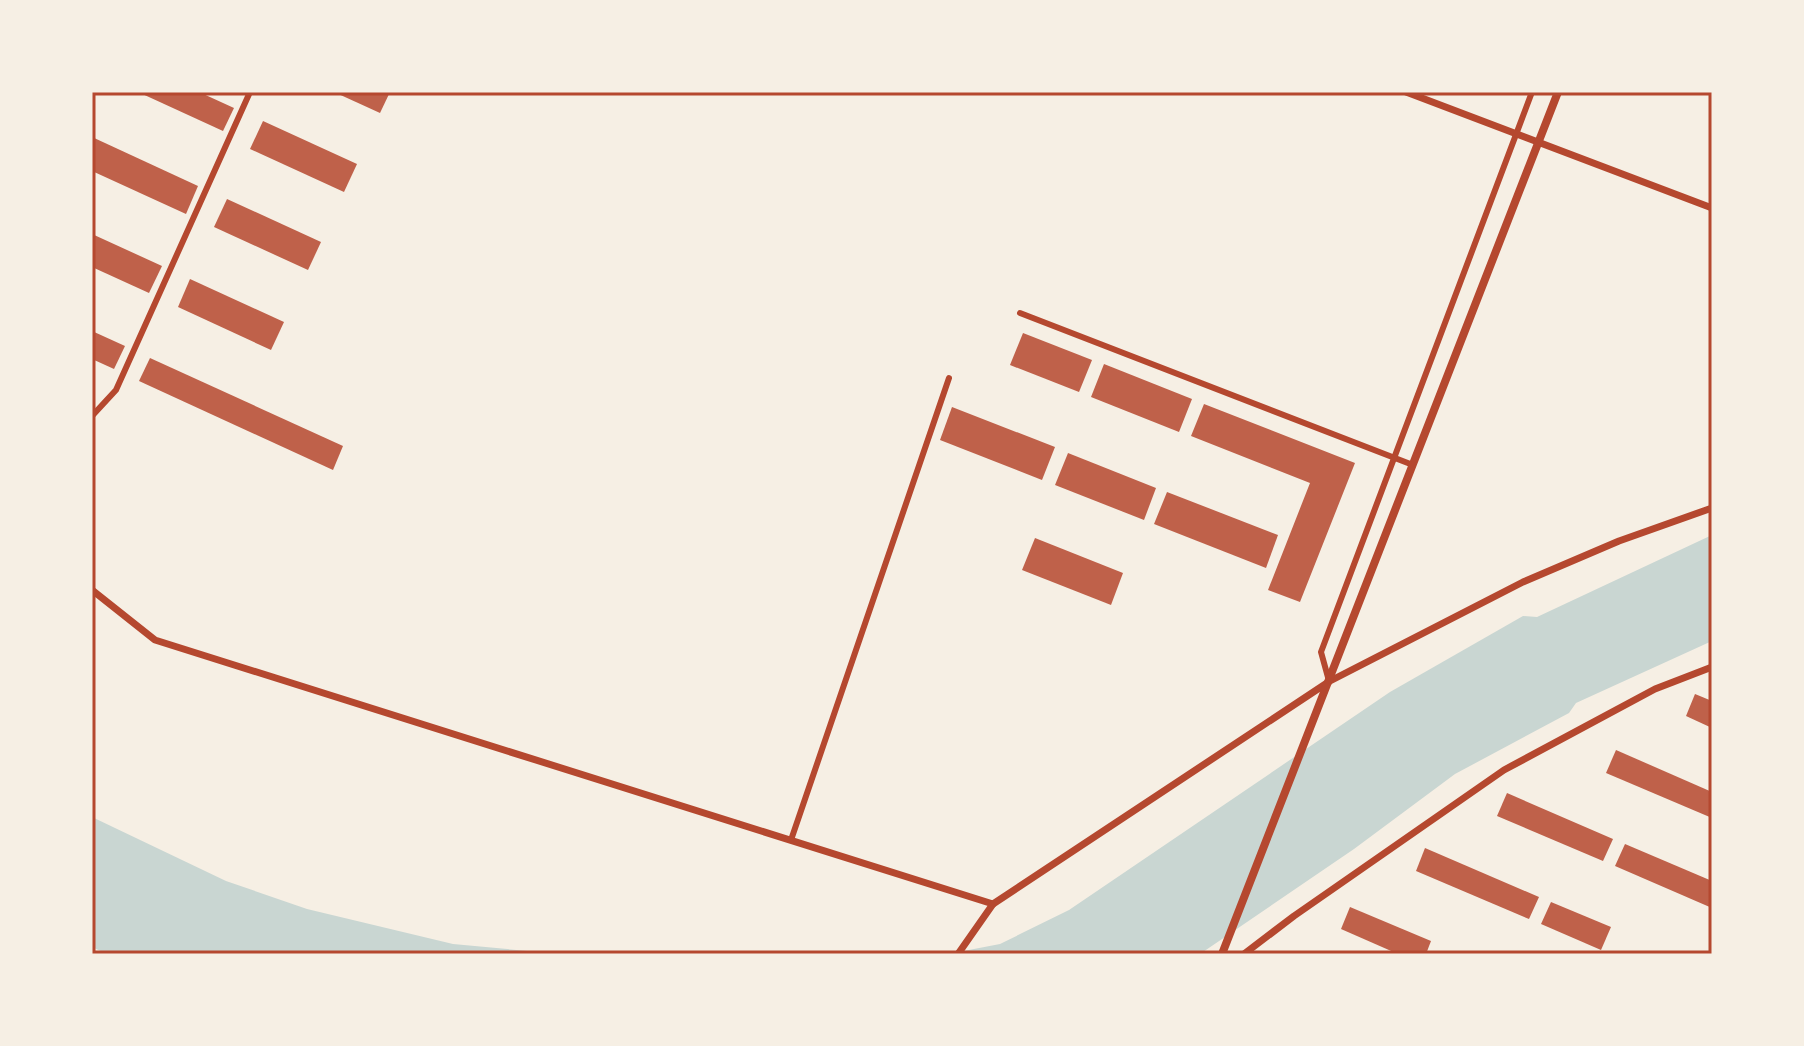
<svg xmlns="http://www.w3.org/2000/svg" width="1804" height="1046" font-family="Ubuntu,sans-serif">
<style>
.water{fill:#c9d6d2}
.building{fill:#bf614a}
.lines{fill:none;stroke-linecap:round;stroke-linejoin:round}
.minor{stroke:#b5482f;stroke-width:6}
.tertiary{stroke:#b5482f;stroke-width:7}
.secondary{stroke:#b5482f;stroke-width:8}
.neatline{fill:none;stroke:#b5482f;stroke-width:3}
</style>
<rect width="100%" height="100%" fill="#f6efe4"/>
<g class="water">
<path d="M 1712,535 L 1712,641 L 1576,703 L 1569,713 L 1455,774 L 1354,849 L 1200,954 L 948,954 L 1000,944 L 1069,910 L 1390,692 L 1523,616 L 1537,617 Z"/>
<path d="M 92,817 L 226,881 L 307,909 L 453,944 L 560,954 L 107,954 L 92,947 Z"/>
</g>
<g class="building">
<path d="M 138,92 L 199,92 L 234,108 L 223,131 Z"/>
<path d="M 334,92 L 390,92 L 380,113 Z"/>
<path d="M 263,121 L 357,164 L 344,192 L 250,149 Z"/>
<path d="M 92,137 L 198,186 L 186,214 L 92,171 Z"/>
<path d="M 227,199 L 321,242 L 308,270 L 214,227 Z"/>
<path d="M 92,234 L 162,266 L 149,293 L 92,267 Z"/>
<path d="M 190,279 L 284,322 L 271,350 L 178,307 Z"/>
<path d="M 92,331 L 125,346 L 114,369 L 92,359 Z"/>
<path d="M 1023,333 L 1092,360 L 1079,392 L 1010,365 Z"/>
<path d="M 150,358 L 343,446 L 333,470 L 139,381 Z"/>
<path d="M 1104,364 L 1192,399 L 1179,432 L 1091,397 Z"/>
<path d="M 1204,404 L 1355,463 L 1300,602 L 1268,590 L 1310,483 L 1191,436 Z"/>
<path d="M 952,407 L 1055,447 L 1042,480 L 940,440 Z"/>
<path d="M 1068,453 L 1156,488 L 1144,520 L 1055,485 Z"/>
<path d="M 1167,492 L 1278,535 L 1266,568 L 1154,524 Z"/>
<path d="M 1035,538 L 1123,573 L 1111,605 L 1022,570 Z"/>
<path d="M 1695,694 L 1712,701 L 1712,728 L 1686,716 Z"/>
<path d="M 1616,750 L 1712,792 L 1712,818 L 1606,773 Z"/>
<path d="M 1507,793 L 1613,839 L 1603,861 L 1497,816 Z"/>
<path d="M 1625,844 L 1712,881 L 1712,908 L 1615,866 Z"/>
<path d="M 1425,848 L 1539,897 L 1529,919 L 1416,871 Z"/>
<path d="M 1551,902 L 1611,927 L 1601,950 L 1541,924 Z"/>
<path d="M 1350,907 L 1431,941 L 1426,954 L 1398,954 L 1341,929 Z"/>
</g>
<g class="lines">
<g class="minor">
<path d="M 1020,313 L 1413,465"/>
<path d="M 92,416 L 116,390 L 250,92"/>
<path d="M 1329,681 L 1321,652 L 1532,92"/>
<path d="M 791,840 L 949,378"/>
</g>
<g class="tertiary">
<path d="M 1406,92 L 1712,208"/>
<path d="M 92,590 L 155,640 L 993,904"/>
<path d="M 958,954 L 993,904 L 1330,681 L 1523,582 L 1619,541 L 1712,508"/>
<path d="M 1244,954 L 1294,916 L 1504,770 L 1655,689 L 1712,667"/>
</g>
<path class="secondary" d="M 1222,954 L 1558,92"/>
</g>
<rect width="1804" height="1046" fill="none" stroke="#f6efe4" stroke-width="188"/>
<rect x="94" y="94" width="1616" height="858" class="neatline"/>
</svg>
